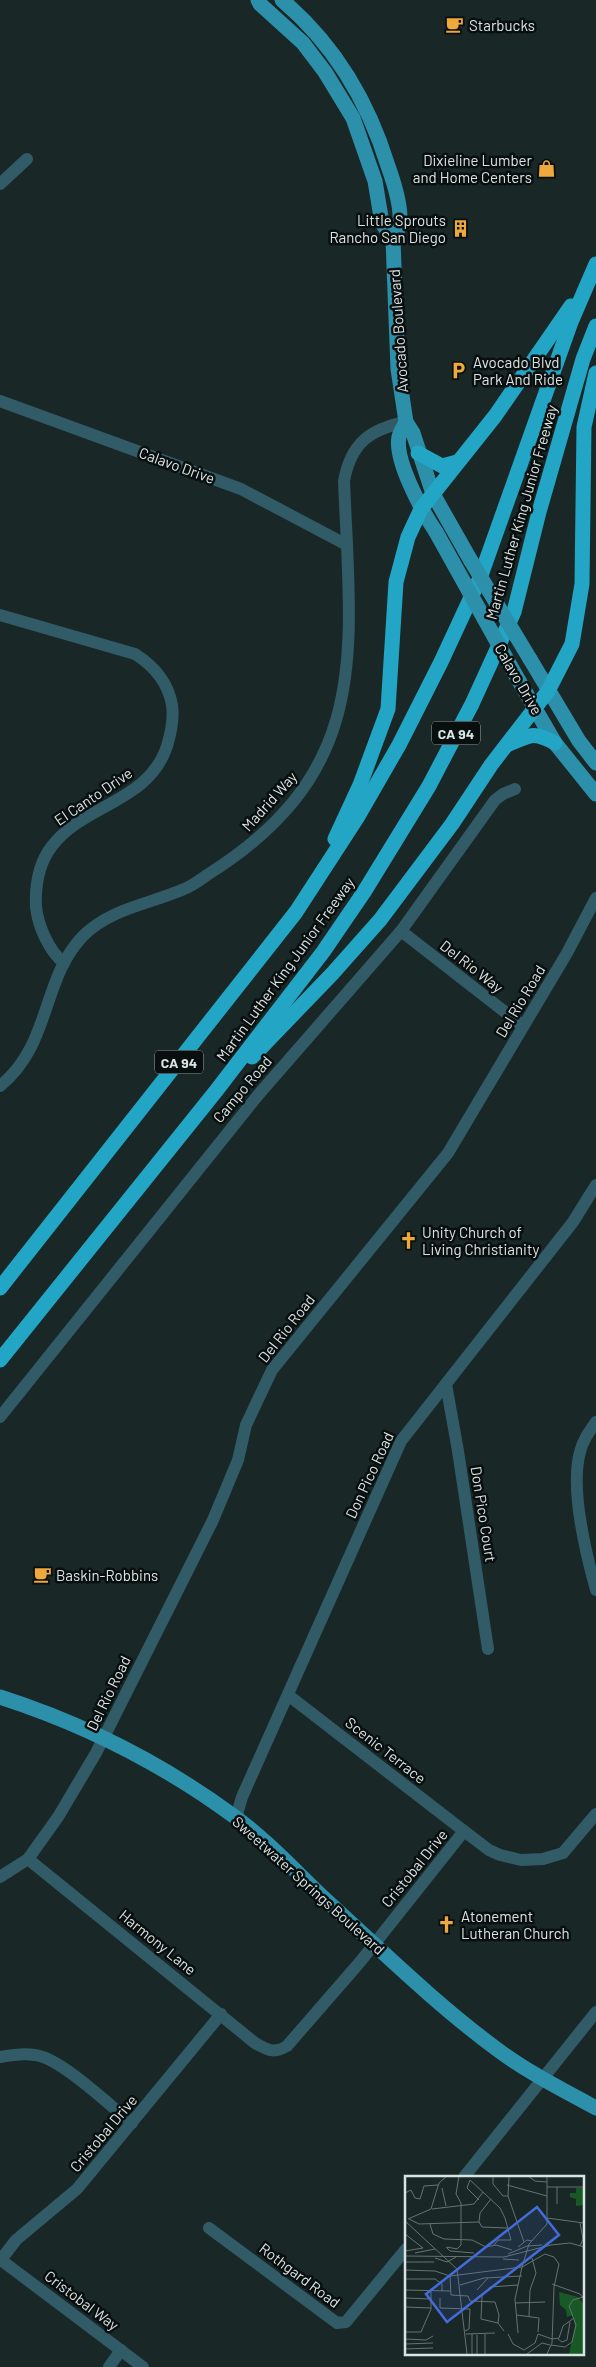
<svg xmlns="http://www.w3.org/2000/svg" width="596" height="2367" font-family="Barlow,sans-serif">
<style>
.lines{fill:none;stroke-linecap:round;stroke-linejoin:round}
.minor{stroke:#315b67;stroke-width:12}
.major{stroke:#2c90ab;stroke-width:15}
.highway{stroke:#23a6c5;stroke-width:15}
.major-bridge{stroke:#2c90ab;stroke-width:15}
.labels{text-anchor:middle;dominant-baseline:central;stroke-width:5;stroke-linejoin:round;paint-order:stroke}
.shield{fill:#090f0f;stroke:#9ba4a3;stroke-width:1}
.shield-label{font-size:14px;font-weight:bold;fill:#dae4e3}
.poi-label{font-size:15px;fill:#dae4e3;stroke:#090f0f;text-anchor:start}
.street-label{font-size:15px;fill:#dae4e3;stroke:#090f0f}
.inset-road{fill:none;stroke:#667372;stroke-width:1}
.view{fill:#436cda;fill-opacity:0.15;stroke:#436cda;stroke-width:2.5}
.inset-edge{fill:none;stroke:#dae4e3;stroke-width:2.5}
</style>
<rect width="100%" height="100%" fill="#192727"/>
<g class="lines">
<g class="minor">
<path d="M 0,184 L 27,159"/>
<path d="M 0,401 L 241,489 L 347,545"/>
<path d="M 0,615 L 135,654 C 154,666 168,682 172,705 C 174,718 171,733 167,746 C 149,802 84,804 52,846 C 38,864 35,885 36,907 C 38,926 49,951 64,963"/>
<path d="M 401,931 L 523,1026"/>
<path d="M 0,1086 C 52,1044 41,978 84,935 C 112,908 150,904 184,889 C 192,886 200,880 207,875 C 373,771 351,653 344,481 C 351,443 370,429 406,422"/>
<path d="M 446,1384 L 458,1451 L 488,1649"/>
<path d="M 0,1417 L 259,1094 L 401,931 L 495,800 L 503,794 L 515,789"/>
<path d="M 596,1422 C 589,1432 583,1440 580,1452 C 570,1488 586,1554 596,1590"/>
<path d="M 288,1695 L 464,1831 L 489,1850 L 500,1855 L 521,1860 L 543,1859 L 563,1853 L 596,1814"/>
<path d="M 236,1818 L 242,1797 L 401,1441 L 573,1222 L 596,1185"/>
<path d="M 28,1859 L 255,2043 C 267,2050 274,2054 287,2046 L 360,1962 L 464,1831"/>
<path d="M 0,1877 L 28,1859 L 58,1817 L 96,1753 L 213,1520 L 238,1460 L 246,1425 L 272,1370 L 448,1153 L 567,953 L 596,898"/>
<path d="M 0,2057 C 11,2055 23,2053 35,2055 C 61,2058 110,2106 132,2123"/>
<path d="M 464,2177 L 596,2012"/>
<path d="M 209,2228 L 337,2323 L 346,2322 L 406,2249"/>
<path d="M 1,2260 L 143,2367"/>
<path d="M 0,2261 L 16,2240 L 77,2189 L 221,2014"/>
<path d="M 109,2367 L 121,2350"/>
</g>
<g class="major">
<path d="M 258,0 L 260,4 L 303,43 L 325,72 L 353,118 L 375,181 L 382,223 L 393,240"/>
<path d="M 282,0 C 334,44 368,101 388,166 C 393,180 403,211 399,226 C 398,231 395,235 393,240 L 398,369 L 406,422 L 413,433 L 433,494 L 471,561"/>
<path d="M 406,422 C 404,427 400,432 399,437 C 394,460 423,513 436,532"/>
<path d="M 530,659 L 579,741 L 596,763"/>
<path d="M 515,674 L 555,743 L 596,794"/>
<path d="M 0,1697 C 84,1724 163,1764 235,1817 C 268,1841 297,1873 327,1901 C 383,1952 437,2005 498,2050 C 529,2073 563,2090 596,2108"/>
</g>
<g class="highway">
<path d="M 418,453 L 442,466 L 457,462"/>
<path d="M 509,744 C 531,735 533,731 555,743"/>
<path d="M 335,839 L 360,785 L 388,709 L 396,582 L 408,537 L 421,509 L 495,416 L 571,306"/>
<path d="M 252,1057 L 332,974 L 380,920 L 452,824 L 491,765 L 548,691 L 572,644 L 582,584 L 584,427 L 596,373"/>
<path d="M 0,1288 L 296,912 L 357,818 L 399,745 L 441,662 L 480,578 L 571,322 L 596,264"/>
<path d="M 0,1360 L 216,1091 L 323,952 L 364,892 L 429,786 L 472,704 L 514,612 L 539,512 L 583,359 L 596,326"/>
</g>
<g class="major-bridge">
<path d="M 436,532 L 515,674"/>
<path d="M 471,561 L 530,659"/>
</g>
</g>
<defs>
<symbol id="cafe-bare" viewBox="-9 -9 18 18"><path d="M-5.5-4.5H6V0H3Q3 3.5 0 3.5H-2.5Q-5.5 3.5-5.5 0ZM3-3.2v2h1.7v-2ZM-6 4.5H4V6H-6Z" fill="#eea83c" stroke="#090f0f" stroke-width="2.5" paint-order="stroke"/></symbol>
<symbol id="shop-bare" viewBox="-9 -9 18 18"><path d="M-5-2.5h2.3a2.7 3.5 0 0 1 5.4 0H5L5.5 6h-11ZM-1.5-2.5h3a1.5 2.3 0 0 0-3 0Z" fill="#eea83c" stroke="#090f0f" stroke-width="2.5" paint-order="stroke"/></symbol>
<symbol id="building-bare" viewBox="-9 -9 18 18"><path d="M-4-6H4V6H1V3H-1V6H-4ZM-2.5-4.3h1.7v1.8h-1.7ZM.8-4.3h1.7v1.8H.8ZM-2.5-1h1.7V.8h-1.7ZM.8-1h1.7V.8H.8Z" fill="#eea83c" stroke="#090f0f" stroke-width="2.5" paint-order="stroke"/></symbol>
<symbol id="parking-bare" viewBox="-9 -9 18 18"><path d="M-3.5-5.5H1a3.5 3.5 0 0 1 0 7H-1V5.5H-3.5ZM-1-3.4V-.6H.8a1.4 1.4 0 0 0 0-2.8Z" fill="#eea83c" stroke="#090f0f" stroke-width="2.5" paint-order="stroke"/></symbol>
<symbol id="church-bare" viewBox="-9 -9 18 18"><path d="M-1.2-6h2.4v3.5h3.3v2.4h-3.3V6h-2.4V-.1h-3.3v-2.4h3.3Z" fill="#eea83c" stroke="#090f0f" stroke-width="2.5" paint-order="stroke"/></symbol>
</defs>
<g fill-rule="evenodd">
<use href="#cafe-bare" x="442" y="12" width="25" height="25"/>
<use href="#shop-bare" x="534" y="156" width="25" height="25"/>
<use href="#building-bare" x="448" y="216" width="25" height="25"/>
<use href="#parking-bare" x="446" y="358" width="25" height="25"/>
<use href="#church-bare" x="396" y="1228" width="25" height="25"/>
<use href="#cafe-bare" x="30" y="1562" width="25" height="25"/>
<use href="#church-bare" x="434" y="1912" width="25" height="25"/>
</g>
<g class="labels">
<g class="shield">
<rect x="432" y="721.5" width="48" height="23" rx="4"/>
<rect x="155" y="1050.5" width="48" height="23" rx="4"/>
</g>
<g class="shield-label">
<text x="456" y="733">CA 94</text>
<text x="179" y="1062">CA 94</text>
</g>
<g class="poi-label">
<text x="469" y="25">Starbucks</text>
<text x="532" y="160" text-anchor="end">Dixieline Lumber<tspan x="532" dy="17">and Home Centers</tspan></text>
<text x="446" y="220" text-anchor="end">Little Sprouts<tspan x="446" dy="17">Rancho San Diego</tspan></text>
<text x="473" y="362">Avocado Blvd<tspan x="473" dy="17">Park And Ride</tspan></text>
<text x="422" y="1232">Unity Church of<tspan x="422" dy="17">Living Christianity</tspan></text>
<text x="56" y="1575">Baskin-Robbins</text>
<text x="461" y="1916">Atonement<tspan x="461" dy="17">Lutheran Church</tspan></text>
</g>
<g class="street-label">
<text transform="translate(398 331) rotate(-94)">Avocado Boulevard</text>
<text transform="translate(177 465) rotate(20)">Calavo Drive</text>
<text transform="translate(521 512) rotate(-74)">Martin Luther King Junior Freeway</text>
<text transform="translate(519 679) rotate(60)">Calavo Drive</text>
<text transform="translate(93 796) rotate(-34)">El Canto Drive</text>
<text transform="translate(269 801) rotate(-48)">Madrid Way</text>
<text transform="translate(472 966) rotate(38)">Del Rio Way</text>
<text transform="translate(285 969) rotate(-54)">Martin Luther King Junior Freeway</text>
<text transform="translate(520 1001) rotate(-59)">Del Rio Road</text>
<text transform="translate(242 1089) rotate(-50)">Campo Road</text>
<text transform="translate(286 1328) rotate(-52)">Del Rio Road</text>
<text transform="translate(369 1475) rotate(-65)">Don Pico Road</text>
<text transform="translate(484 1514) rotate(81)">Don Pico Court</text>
<text transform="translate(108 1693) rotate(-64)">Del Rio Road</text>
<text transform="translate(386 1750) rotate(38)">Scenic Terrace</text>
<text transform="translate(414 1868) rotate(-51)">Cristobal Drive</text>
<text transform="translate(309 1885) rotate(42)">Sweetwater Springs Boulevard</text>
<text transform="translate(158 1942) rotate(39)">Harmony Lane</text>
<text transform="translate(103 2133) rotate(-50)">Cristobal Drive</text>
<text transform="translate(300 2275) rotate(37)">Rothgard Road</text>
<text transform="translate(82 2300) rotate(37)">Cristobal Way</text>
</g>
</g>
<g transform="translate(405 2176)">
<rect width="179" height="179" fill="#192727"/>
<path d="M 154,116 L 173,121 L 179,129 L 179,178 L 164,178 L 170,150 L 168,139 L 162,141 L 161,134 L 155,129 Z" fill="#185a25"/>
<path d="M 171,12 L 179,12 L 179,29 L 171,30 L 171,23 L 165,21 L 165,17 L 171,17 Z" fill="#185a25"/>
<path class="inset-road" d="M 88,0 L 88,8 L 98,20 L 103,20M 104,0 L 103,20 L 119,66M 123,0 L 130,5 L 142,6M 102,9 L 142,20M 142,11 L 179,11M 37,12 L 41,30M 0,17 L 6,14 L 10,22 L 15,23 L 19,10 L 33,9M 74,24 L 62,12 L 65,4 L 95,32 L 100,42 L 106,64 L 93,64 L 89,69M 152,28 L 152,11M 27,33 L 69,28 L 78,16M 142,42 L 179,47M 3,43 L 26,33 L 34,7 L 42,0M 4,43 L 14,48 L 74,46 L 75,37 L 86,23M 0,45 L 52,93 L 62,178M 74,46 L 77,51 L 102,52M 175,47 L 178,63 L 175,70M 25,48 L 28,58 L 39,63 L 67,64 L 81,71 L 91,69 L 107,74M 0,58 L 18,72 L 0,75M 41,71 L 45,75 L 69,77M 42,71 L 52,73 L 56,69 L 56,27 L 51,18 L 54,0M 113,71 L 122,64 L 127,65M 10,77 L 30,73M 103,78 L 122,70 L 137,69M 0,80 L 99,81 L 146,69 L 165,67 L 179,71M 30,82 L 42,86 L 51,81M 98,83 L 114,84M 0,86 L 29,86M 117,91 L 140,78 L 149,81 L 154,88 L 149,111 L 147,167 L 142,178M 117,91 L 124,68 L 142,48 L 142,0M 0,94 L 30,95 L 45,100 L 117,91 L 110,123 L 113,157M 45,100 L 46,119 L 63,120M 0,103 L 30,103 L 37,108 L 37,115M 147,108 L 175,118 L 179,123M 55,109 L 79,102 L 117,100M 0,114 L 45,115M 72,114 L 83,102M 63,120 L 65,125 L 90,126 L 94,139 L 93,147M 0,122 L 26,123M 35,122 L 35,132 L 65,133 L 64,153 L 60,155M 110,127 L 140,126M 0,131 L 26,132M 112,139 L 134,142 L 133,156M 124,140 L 125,114 L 131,97 L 127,82M 99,155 L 93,147 L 76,143 L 77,120 L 85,111 L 113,109M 0,156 L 16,156 L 26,133 L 26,114M 61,158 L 90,157M 67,158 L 67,178M 103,158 L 108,168 L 119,174 L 130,167 L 133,158 L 147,163M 72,159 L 72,178M 0,163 L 21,164 L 28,160M 147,163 L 154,162 L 158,150 L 169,142M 153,163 L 157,166 L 162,164 L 165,146M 0,168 L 28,167M 146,169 L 160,171 L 167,166 L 171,149 L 164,130 L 168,124 L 178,121M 0,173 L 28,172M 80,178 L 80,158M 122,178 L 137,167 L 145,169"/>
<path class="view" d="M 132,31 L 154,59 L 42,146 L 21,118 Z"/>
<rect width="179" height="179" class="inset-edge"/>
</g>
</svg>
